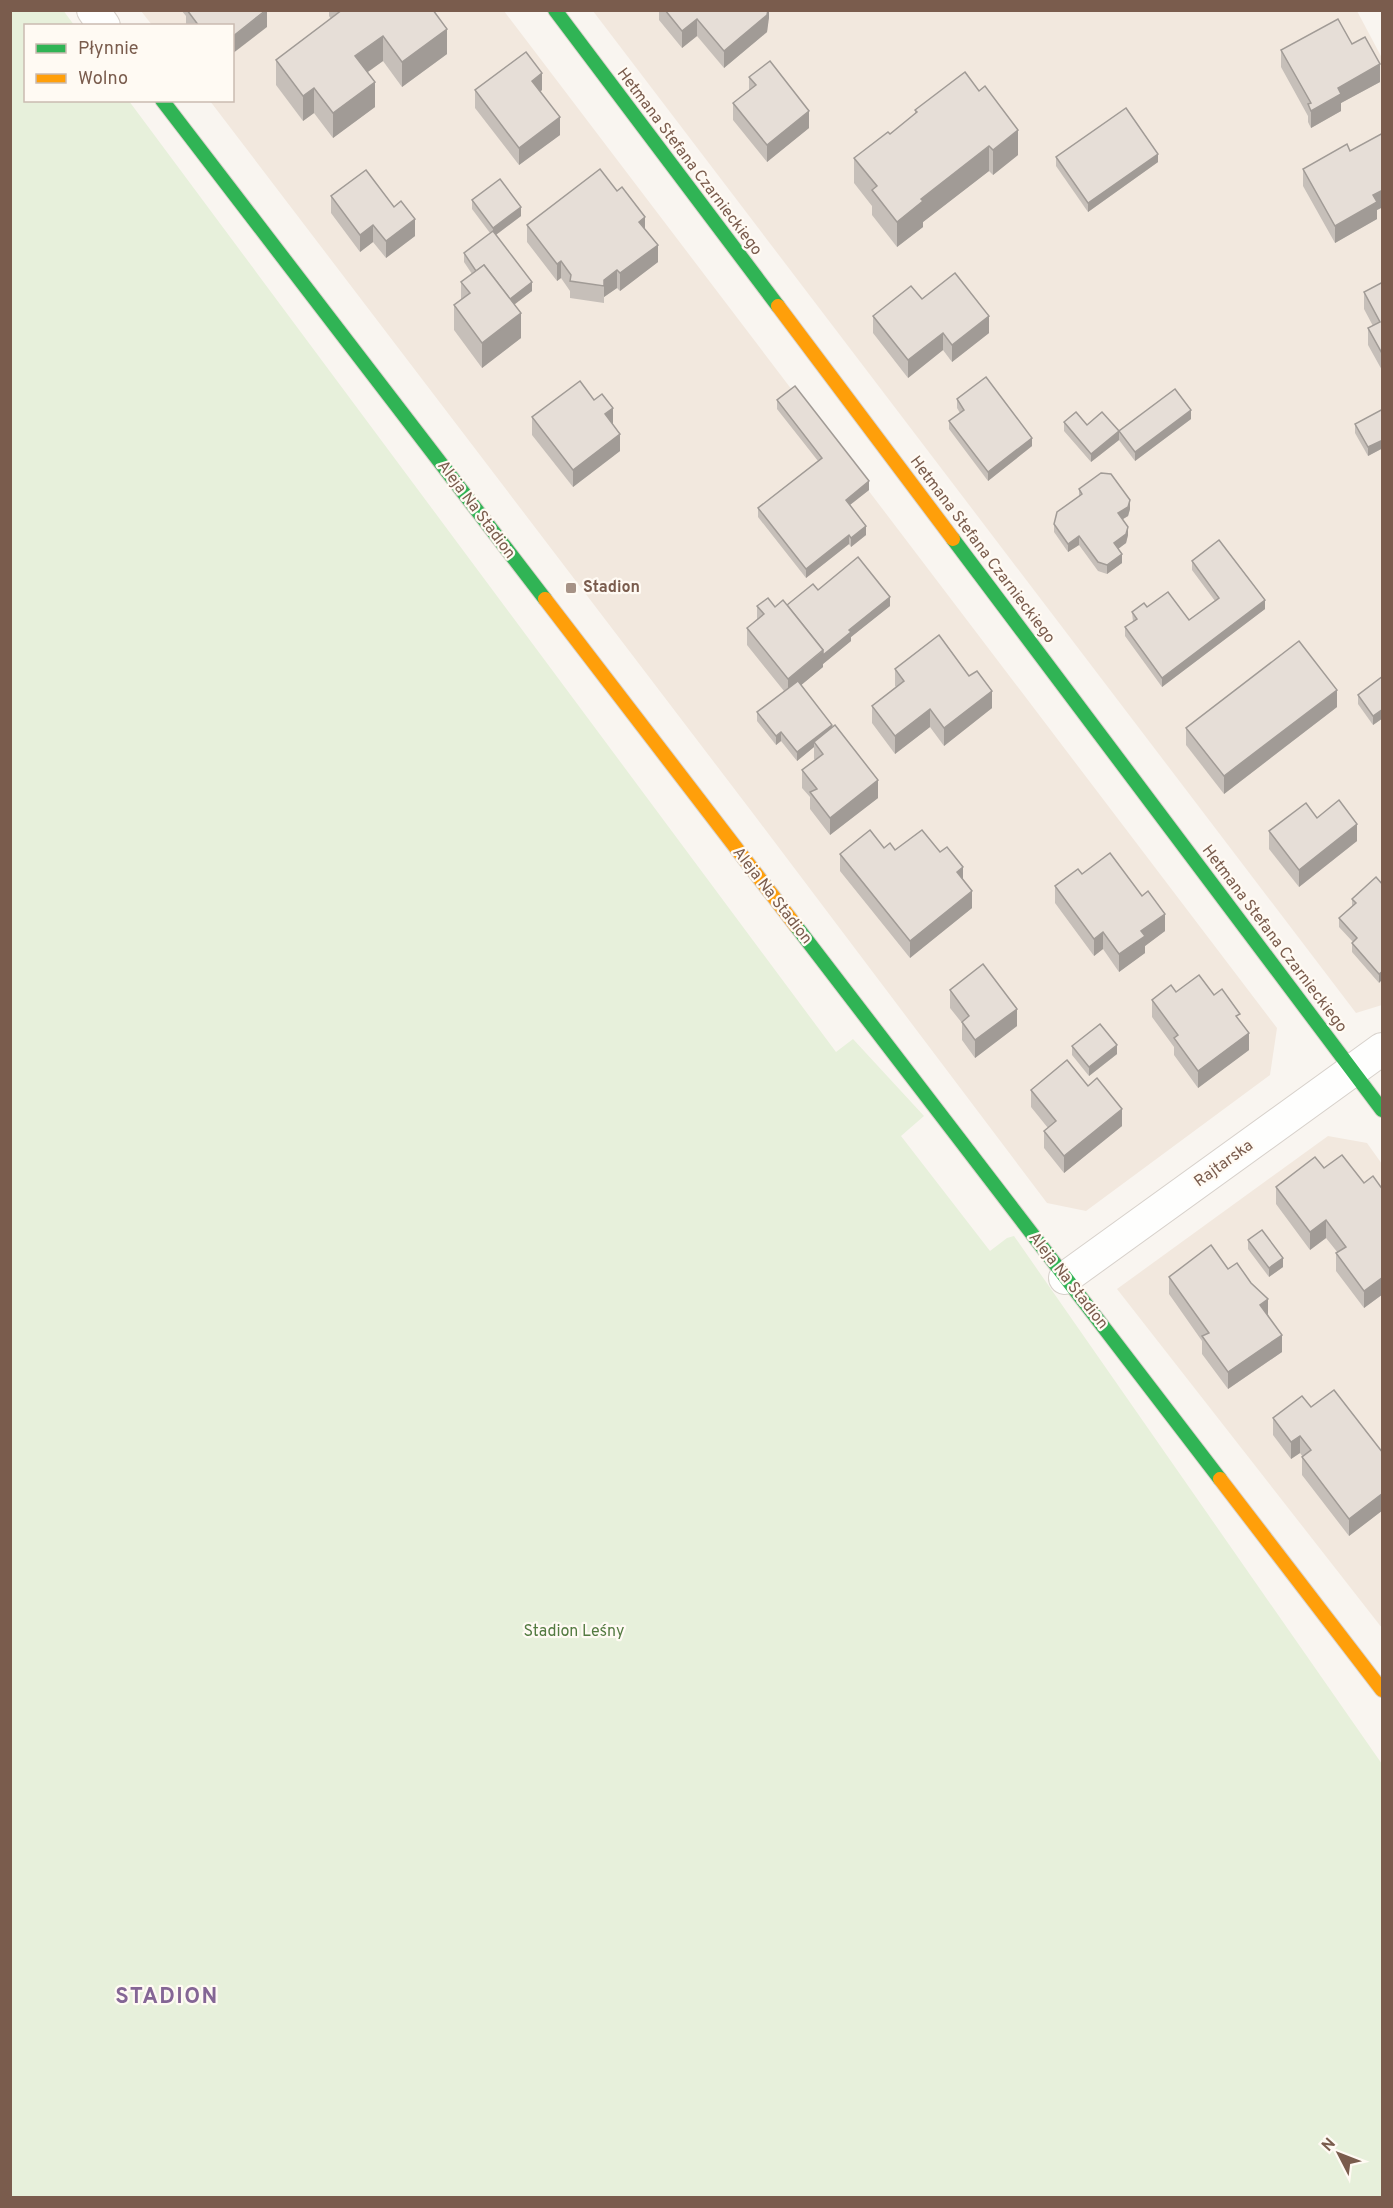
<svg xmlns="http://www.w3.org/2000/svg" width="1393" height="2208" font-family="Overpass,sans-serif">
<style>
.residential{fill:#f2e8de}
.green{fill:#e7f0db}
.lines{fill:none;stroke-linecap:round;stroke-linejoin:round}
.street-casing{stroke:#d7d1cb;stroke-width:34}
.fast-casing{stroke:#d9d2cb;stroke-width:16}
.slow-casing{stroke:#d9d2cb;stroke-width:16}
.street{stroke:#fefefd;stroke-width:32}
.fast{stroke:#30b455;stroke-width:14}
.slow{stroke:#ff9f0a;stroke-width:14}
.wall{fill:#c6bfb9}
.shaded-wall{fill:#a19b96}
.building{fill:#e6ded7;stroke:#a19b96;stroke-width:1.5}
.poi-dot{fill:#a69286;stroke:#fffaf3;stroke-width:2}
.labels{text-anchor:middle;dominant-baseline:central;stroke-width:4.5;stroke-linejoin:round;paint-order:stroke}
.street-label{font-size:16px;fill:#7a5c4d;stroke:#fffaf3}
.poi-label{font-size:16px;font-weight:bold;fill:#7a5c4d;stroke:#fffaf3;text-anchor:start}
.park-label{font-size:16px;fill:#537a41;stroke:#fffaf3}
.district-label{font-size:22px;font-weight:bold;letter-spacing:1.5px;fill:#846695;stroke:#fffaf3}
</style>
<rect width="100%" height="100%" fill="#f9f5f0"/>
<g class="residential">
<path d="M 141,11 L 504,11 L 1277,1028 L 1270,1075 L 1086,1211 L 1047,1203 L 755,816 L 210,101 L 232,100 L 232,26 L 152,25 Z"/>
<path d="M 593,11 L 1357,11 L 1382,58 L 1382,1005 L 1356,1013 Z"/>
<path d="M 1328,1136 L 1367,1143 L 1382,1164 L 1382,1628 L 1117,1289 Z"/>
</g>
<path class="green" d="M 63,10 L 74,25 L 26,26 L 26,100 L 129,101 L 836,1052 L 853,1039 L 924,1116 L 901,1136 L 990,1251 L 1007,1238 L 1014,1236 L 1382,1764 L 1382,2197 L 11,2198 L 10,11 Z"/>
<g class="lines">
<defs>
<g id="street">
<path d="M 93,10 L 104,26"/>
<path d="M 1065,1278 L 1382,1049"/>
</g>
<g id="fast">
<path d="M 555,10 L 778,306"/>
<path d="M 162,100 L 545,599"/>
<path d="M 953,539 L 1382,1110"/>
<path d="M 796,926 L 1220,1479"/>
</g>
<g id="slow">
<path d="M 778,306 L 953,539"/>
<path d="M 545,599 L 796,926"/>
<path d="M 1220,1479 L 1382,1690"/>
</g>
</defs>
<use href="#street" class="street-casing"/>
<use href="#fast" class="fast-casing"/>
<use href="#slow" class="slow-casing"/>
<use href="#street" class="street"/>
<use href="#fast" class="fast"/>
<use href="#slow" class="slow"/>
</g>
<g class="wall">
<path d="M 181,10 L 267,10 L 267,27 L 232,26 L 186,26 L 186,16 Z"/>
<path d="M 329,10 L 433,10 L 447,54 L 402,87 L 383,61 L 368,72 L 375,107 L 333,138 L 314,113 L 303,121 L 276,85 L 276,60 L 331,19 L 329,16 Z"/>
<path d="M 659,10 L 769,10 L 767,32 L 724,68 L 697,36 L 682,48 L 659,20 Z"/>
<path d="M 1352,44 L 1380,82 L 1341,103 L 1341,111 L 1311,128 L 1308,122 L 1308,116 L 1281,67 L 1281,50 Z"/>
<path d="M 749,77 L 809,128 L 767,162 L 733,120 L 733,103 L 749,90 Z"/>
<path d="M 475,90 L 542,90 L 540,92 L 560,135 L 519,165 L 475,108 Z"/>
<path d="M 915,110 L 1018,155 L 993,175 L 989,171 L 923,222 L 923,227 L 897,247 L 872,215 L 872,206 L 854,183 L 854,158 L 890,134 L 915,114 Z"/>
<path d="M 1383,133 L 1383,207 L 1377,210 L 1377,219 L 1335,243 L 1303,186 L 1303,169 L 1350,151 Z"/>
<path d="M 1056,157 L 1158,162 L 1088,212 L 1056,166 Z"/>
<path d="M 331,196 L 415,236 L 386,258 L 373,242 L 360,252 L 331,213 Z"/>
<path d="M 472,200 L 521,216 L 496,235 L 532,291 L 514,304 L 521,338 L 482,368 L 454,330 L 454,305 L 461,300 L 461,282 L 472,274 L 464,262 L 464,253 L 490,233 L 472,209 Z"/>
<path d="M 527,225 L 645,229 L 658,262 L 620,291 L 617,288 L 604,297 L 604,303 L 570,298 L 570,291 L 561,278 L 557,281 L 527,242 Z"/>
<path d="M 1383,282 L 1383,372 L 1368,345 L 1368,328 L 1373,326 L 1364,309 L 1364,292 Z"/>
<path d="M 873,316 L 989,333 L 952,362 L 943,350 L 908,378 L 873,333 Z"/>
<path d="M 957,399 L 1032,446 L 988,481 L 949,429 L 949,421 L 960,413 L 957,408 Z"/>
<path d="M 594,400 L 613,425 L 620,451 L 573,487 L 532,435 L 532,417 Z"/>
<path d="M 777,400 L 869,490 L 850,505 L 866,535 L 851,547 L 849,544 L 806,578 L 758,517 L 758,508 L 818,461 L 777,409 Z"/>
<path d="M 1383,409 L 1383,448 L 1368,456 L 1355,433 L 1355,424 Z"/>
<path d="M 1191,419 L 1135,461 L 1119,440 L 1091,462 L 1064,431 L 1064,422 L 1087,425 L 1119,431 Z"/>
<path d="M 1079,489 L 1130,509 L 1128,516 L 1123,519 L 1128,535 L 1126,543 L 1118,549 L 1122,563 L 1107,574 L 1098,571 L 1079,545 L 1068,552 L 1054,532 L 1054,524 L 1079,496 Z"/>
<path d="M 1192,561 L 1265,609 L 1162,687 L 1125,636 L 1125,627 L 1133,622 L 1132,612 L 1147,607 L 1189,620 L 1215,601 L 1192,570 Z"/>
<path d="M 818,590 L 890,606 L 851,637 L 851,641 L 823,664 L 823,667 L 801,685 L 832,728 L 878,798 L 830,835 L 810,809 L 810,797 L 802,788 L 802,770 L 815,760 L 814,759 L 814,747 L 797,761 L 781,741 L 776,745 L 757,721 L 757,712 L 784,691 L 747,645 L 747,628 L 757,620 L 757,606 L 775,607 L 787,605 Z"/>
<path d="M 895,669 L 992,708 L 944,746 L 930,727 L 895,754 L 872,723 L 872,706 L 896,687 L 895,686 Z"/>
<path d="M 1383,676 L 1383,718 L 1373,725 L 1358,704 L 1358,695 Z"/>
<path d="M 1337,707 L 1224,794 L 1186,745 L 1186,728 Z"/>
<path d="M 1317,818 L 1357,841 L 1299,887 L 1269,849 L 1269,831 Z"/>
<path d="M 1382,819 L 1383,819 L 1383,837 L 1382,836 Z"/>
<path d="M 884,848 L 895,850 L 940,852 L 963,880 L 972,908 L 910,958 L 840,871 L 840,854 Z"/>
<path d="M 1082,874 L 1165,931 L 1145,946 L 1145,953 L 1119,972 L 1103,949 L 1094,956 L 1055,903 L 1055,886 Z"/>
<path d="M 1383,885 L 1379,983 L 1352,952 L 1352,943 L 1353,942 L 1339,927 L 1339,918 L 1352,907 L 1352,899 Z"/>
<path d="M 950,990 L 1017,1026 L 975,1058 L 962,1040 L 962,1023 L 950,1008 Z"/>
<path d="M 1176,992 L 1214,995 L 1240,1021 L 1249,1050 L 1198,1088 L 1174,1055 L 1174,1047 L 1152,1017 L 1152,1000 Z"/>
<path d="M 1072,1046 L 1117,1054 L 1089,1076 L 1072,1055 Z"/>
<path d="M 1088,1086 L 1122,1126 L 1064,1173 L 1044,1148 L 1044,1131 L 1048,1128 L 1031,1107 L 1031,1090 Z"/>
<path d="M 1324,1168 L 1383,1190 L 1383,1294 L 1364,1308 L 1336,1271 L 1336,1253 L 1338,1253 L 1326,1238 L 1310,1250 L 1276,1204 L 1276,1187 Z"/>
<path d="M 1248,1240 L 1283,1267 L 1269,1277 L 1248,1249 Z"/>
<path d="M 1228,1269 L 1268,1314 L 1282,1352 L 1228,1389 L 1202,1354 L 1202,1341 L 1169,1294 L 1169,1277 Z"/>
<path d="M 1311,1407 L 1383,1453 L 1383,1510 L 1349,1536 L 1302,1475 L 1302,1457 L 1303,1457 L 1300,1453 L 1291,1459 L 1273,1435 L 1273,1418 Z"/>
</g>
<g class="shaded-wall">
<path d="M 267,10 L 267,27 L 232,54 L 232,37 Z"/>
<path d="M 768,10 L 769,10 L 769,18 L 767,32 L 724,68 L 724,51 Z"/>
<path d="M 697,19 L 697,36 L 682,48 L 682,31 Z"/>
<path d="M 447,29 L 447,54 L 402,87 L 402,62 Z"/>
<path d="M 383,36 L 383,61 L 355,81 L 355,56 Z"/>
<path d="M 1380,64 L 1380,82 L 1341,103 L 1341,111 L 1311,128 L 1311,111 L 1338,88 Z"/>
<path d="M 542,73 L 542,90 L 532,98 L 532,81 Z"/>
<path d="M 375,82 L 375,107 L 333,138 L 333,113 Z"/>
<path d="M 314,88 L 314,113 L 303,121 L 303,96 Z"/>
<path d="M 809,111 L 809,128 L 767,162 L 767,145 Z"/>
<path d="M 560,117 L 560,135 L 519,165 L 519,148 Z"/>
<path d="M 1018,130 L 1018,155 L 993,175 L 993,150 Z"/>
<path d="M 989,146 L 989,171 L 923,222 L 923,227 L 897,247 L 897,222 L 921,199 Z"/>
<path d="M 1158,154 L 1158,162 L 1088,212 L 1088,203 Z"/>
<path d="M 1383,190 L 1383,207 L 1377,210 L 1377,219 L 1335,243 L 1335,226 L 1373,195 Z"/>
<path d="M 521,207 L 521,216 L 493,237 L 493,228 Z"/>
<path d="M 645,217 L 645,234 L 639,222 Z"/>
<path d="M 415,219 L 415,236 L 386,258 L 386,241 Z"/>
<path d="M 373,225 L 373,242 L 360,252 L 360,235 Z"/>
<path d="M 658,245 L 658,262 L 620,291 L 620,273 Z"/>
<path d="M 561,261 L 561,278 L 557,281 L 557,264 Z"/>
<path d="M 617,270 L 617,288 L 604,297 L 604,303 L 604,280 Z"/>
<path d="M 532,282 L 532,291 L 502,314 L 502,305 Z"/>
<path d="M 521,313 L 521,338 L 482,368 L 482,343 Z"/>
<path d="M 989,316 L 989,333 L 952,362 L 952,345 Z"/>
<path d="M 943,333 L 943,350 L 908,378 L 908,360 Z"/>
<path d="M 613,408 L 613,426 L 605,414 Z"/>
<path d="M 1191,410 L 1191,419 L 1135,461 L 1135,452 Z"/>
<path d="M 1119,431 L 1119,440 L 1091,462 L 1091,454 Z"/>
<path d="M 620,434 L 620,451 L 573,487 L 573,470 Z"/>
<path d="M 1032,438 L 1032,446 L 988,481 L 988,472 Z"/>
<path d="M 1383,440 L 1383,448 L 1368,456 L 1368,447 Z"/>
<path d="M 869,481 L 869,490 L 846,508 L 846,500 Z"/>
<path d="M 1130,500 L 1130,509 L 1128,516 L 1118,522 L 1118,513 Z"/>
<path d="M 866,526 L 866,535 L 851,547 L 851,538 Z"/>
<path d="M 1128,527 L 1128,535 L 1126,543 L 1114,552 L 1114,543 Z"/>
<path d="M 849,535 L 849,544 L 806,578 L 806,569 Z"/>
<path d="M 1079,536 L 1079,545 L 1068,552 L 1068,544 Z"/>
<path d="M 1122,554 L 1122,563 L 1107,574 L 1107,565 Z"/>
<path d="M 890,597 L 890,606 L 851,637 L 851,641 L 823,664 L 823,667 L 788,696 L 788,679 Z"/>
<path d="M 1265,600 L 1265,609 L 1162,687 L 1162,678 Z"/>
<path d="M 1337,690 L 1337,707 L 1224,794 L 1224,776 Z"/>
<path d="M 992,691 L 992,708 L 944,746 L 944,728 Z"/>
<path d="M 930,709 L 930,727 L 895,754 L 895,736 Z"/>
<path d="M 1383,709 L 1383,718 L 1373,725 L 1373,716 Z"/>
<path d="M 832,725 L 832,733 L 814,742 L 814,747 L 797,761 L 797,752 Z"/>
<path d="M 781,732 L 781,741 L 776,745 L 776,736 Z"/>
<path d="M 878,780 L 878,798 L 830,835 L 830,818 Z"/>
<path d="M 1357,824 L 1357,841 L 1299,887 L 1299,870 Z"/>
<path d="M 963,867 L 963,884 L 957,872 Z"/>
<path d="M 972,891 L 972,908 L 910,958 L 910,941 Z"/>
<path d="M 1165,914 L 1165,931 L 1145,946 L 1145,953 L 1119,972 L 1119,954 L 1141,931 Z"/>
<path d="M 1103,932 L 1103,949 L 1094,956 L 1094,939 Z"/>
<path d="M 1383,971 L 1383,979 L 1379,983 L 1379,974 Z"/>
<path d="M 1017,1009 L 1017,1026 L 975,1058 L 975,1040 Z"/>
<path d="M 1249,1033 L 1249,1050 L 1198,1088 L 1198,1071 Z"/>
<path d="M 1117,1045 L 1117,1054 L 1089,1076 L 1089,1067 Z"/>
<path d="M 1122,1109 L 1122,1126 L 1064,1173 L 1064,1156 Z"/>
<path d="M 1326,1220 L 1326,1238 L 1310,1250 L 1310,1232 Z"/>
<path d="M 1283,1258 L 1283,1267 L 1269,1277 L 1269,1268 Z"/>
<path d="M 1383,1277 L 1383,1294 L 1364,1308 L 1364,1291 Z"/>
<path d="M 1268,1299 L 1268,1316 L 1260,1305 Z"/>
<path d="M 1282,1335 L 1282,1352 L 1228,1389 L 1228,1372 Z"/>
<path d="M 1300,1436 L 1300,1453 L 1291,1459 L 1291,1442 Z"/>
<path d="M 1383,1493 L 1383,1510 L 1349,1536 L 1349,1519 Z"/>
</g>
<g class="building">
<path d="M 187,10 L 266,10 L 232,37 L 232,26 L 199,26 Z"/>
<path d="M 342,10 L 433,10 L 447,29 L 402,62 L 383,36 L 355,56 L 375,82 L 333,113 L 314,88 L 303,96 L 276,60 Z"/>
<path d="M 665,10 L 768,10 L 767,15 L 724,51 L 697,19 L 682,31 Z"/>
<path d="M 1338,19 L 1352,44 L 1365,37 L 1380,64 L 1338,88 L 1341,94 L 1311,111 L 1308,104 L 1311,103 L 1281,50 Z"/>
<path d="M 526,52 L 542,73 L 532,81 L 560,117 L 519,148 L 475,90 Z"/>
<path d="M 770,61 L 809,111 L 767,145 L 733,103 L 756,85 L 749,77 Z"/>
<path d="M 965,72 L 979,91 L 985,86 L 1018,130 L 993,150 L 989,146 L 921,199 L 923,201 L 897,222 L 872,190 L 877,186 L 854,158 L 888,132 L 890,134 L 917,112 L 915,110 Z"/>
<path d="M 1126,108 L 1158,154 L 1088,203 L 1056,157 Z"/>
<path d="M 1383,133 L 1383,190 L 1373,195 L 1377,202 L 1335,226 L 1303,169 L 1347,144 L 1350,151 Z"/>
<path d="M 600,169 L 617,191 L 622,187 L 645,217 L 639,222 L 658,245 L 620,273 L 617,270 L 604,280 L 604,286 L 570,281 L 571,275 L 561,261 L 557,264 L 527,225 Z"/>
<path d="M 366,170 L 394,207 L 401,201 L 415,219 L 386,241 L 373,225 L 360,235 L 331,196 Z"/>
<path d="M 500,179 L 521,207 L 493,228 L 472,200 Z"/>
<path d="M 493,231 L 532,282 L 510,299 L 484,265 L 476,271 L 464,253 Z"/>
<path d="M 484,265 L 521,313 L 482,343 L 454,305 L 470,293 L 461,282 Z"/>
<path d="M 955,273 L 989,316 L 952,345 L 943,333 L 908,360 L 873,316 L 911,286 L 922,299 Z"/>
<path d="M 1383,282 L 1383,355 L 1368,328 L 1380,322 L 1364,292 Z"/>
<path d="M 986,377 L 1032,438 L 988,472 L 949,421 L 964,410 L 957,399 Z"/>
<path d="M 580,381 L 594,400 L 602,394 L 613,408 L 605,414 L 620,434 L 573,470 L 532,417 Z"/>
<path d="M 795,386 L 869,481 L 846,500 L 866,526 L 851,538 L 849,535 L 806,569 L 758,508 L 822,458 L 777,400 Z"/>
<path d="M 1175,389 L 1191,410 L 1135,452 L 1119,431 Z"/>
<path d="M 1383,409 L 1383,440 L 1368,447 L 1355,424 Z"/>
<path d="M 1076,412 L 1087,425 L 1102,412 L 1119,431 L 1091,454 L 1064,422 Z"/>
<path d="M 1101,473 L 1111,474 L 1130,500 L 1128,507 L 1118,513 L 1128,527 L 1126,534 L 1114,543 L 1122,554 L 1107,565 L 1098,562 L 1079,536 L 1068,544 L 1054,524 L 1057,512 L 1082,494 L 1079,489 Z"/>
<path d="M 1219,540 L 1265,600 L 1162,678 L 1125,627 L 1137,619 L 1132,612 L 1144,603 L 1147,607 L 1168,592 L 1189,620 L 1219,598 L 1192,561 Z"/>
<path d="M 858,557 L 890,597 L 849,630 L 851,632 L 823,655 L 823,650 L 787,605 L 813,584 L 818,590 Z"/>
<path d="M 768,598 L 775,607 L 783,600 L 823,650 L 788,679 L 747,628 L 764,614 L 757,606 Z"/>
<path d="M 939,635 L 969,676 L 977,671 L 992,691 L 944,728 L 930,709 L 895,736 L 872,706 L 904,681 L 895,669 Z"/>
<path d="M 1299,641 L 1337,690 L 1224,776 L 1186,728 Z"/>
<path d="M 1383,676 L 1383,709 L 1373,716 L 1358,695 Z"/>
<path d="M 798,681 L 832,725 L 797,752 L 781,732 L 776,736 L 757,712 Z"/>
<path d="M 835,725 L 878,780 L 830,818 L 810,792 L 817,789 L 802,770 L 823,754 L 814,742 Z"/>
<path d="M 1339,800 L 1357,824 L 1299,870 L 1269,831 L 1306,803 L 1317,818 Z"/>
<path d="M 870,830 L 884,848 L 890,843 L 895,850 L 922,830 L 940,852 L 947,847 L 963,867 L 957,872 L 972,891 L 910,941 L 840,854 Z"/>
<path d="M 1110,853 L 1142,896 L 1148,891 L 1165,914 L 1141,931 L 1145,936 L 1119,954 L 1103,932 L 1094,939 L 1055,886 L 1078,869 L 1082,874 Z"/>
<path d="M 1376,877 L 1383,885 L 1383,971 L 1379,974 L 1352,943 L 1357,938 L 1339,918 L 1356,903 L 1352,899 Z"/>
<path d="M 983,964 L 1017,1009 L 975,1040 L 962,1022 L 969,1016 L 950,990 Z"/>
<path d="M 1199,975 L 1214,995 L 1222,989 L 1240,1014 L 1236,1016 L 1249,1033 L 1198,1071 L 1174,1038 L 1178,1035 L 1152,1000 L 1171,985 L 1176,992 Z"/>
<path d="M 1100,1024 L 1117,1045 L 1089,1067 L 1072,1046 Z"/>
<path d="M 1067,1060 L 1088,1086 L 1097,1078 L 1122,1109 L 1064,1156 L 1044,1131 L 1056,1121 L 1031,1090 Z"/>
<path d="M 1342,1155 L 1364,1183 L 1373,1176 L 1383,1190 L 1383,1277 L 1364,1291 L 1336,1253 L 1346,1247 L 1326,1220 L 1310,1232 L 1276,1187 L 1315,1157 L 1324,1168 Z"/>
<path d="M 1262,1230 L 1283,1258 L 1269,1268 L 1248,1240 Z"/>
<path d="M 1211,1245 L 1228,1269 L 1237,1263 L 1251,1283 L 1268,1299 L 1260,1305 L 1282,1335 L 1228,1372 L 1202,1336 L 1209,1333 L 1169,1277 Z"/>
<path d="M 1334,1390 L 1383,1453 L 1383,1493 L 1349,1519 L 1302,1457 L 1311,1450 L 1300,1436 L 1291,1442 L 1273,1418 L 1302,1396 L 1311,1407 Z"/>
</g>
<rect class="poi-dot" x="565" y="582" width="12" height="12" rx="3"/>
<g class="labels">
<g class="street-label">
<text transform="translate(689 162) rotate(53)">Hetmana Stefana Czarnieckiego</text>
<text transform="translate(476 510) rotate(53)">Aleja Na Stadion</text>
<text transform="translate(982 550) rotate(53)">Hetmana Stefana Czarnieckiego</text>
<text transform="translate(772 896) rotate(52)">Aleja Na Stadion</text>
<text transform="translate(1274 939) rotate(53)">Hetmana Stefana Czarnieckiego</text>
<text transform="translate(1224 1164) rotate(-36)">Rajtarska</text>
<text transform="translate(1068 1281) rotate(52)">Aleja Na Stadion</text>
</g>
<g class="poi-label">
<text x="583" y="588">Stadion</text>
</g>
<g class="park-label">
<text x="574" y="1632">Stadion Leśny</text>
</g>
<g class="district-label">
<text x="167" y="1997">STADION</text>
</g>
</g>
<rect width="1393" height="2208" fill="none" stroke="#7a5c4d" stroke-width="24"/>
<rect x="24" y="24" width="210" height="78" fill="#fffaf3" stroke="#cabbb1" stroke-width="1.5"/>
<rect x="36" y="44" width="30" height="9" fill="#30b455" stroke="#cabbb1" stroke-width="1.5"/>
<text x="78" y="54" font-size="18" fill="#7a5c4d">Płynnie</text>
<rect x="36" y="74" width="30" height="9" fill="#ff9f0a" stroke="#cabbb1" stroke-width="1.5"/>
<text x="78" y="84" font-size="18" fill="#7a5c4d">Wolno</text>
<g transform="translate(1339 2154) rotate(312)" stroke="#fffaf3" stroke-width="4.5" paint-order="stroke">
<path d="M0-4.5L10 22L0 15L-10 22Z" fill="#7a5c4d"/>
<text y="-9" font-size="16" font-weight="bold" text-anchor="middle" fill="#7a5c4d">N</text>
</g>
</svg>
